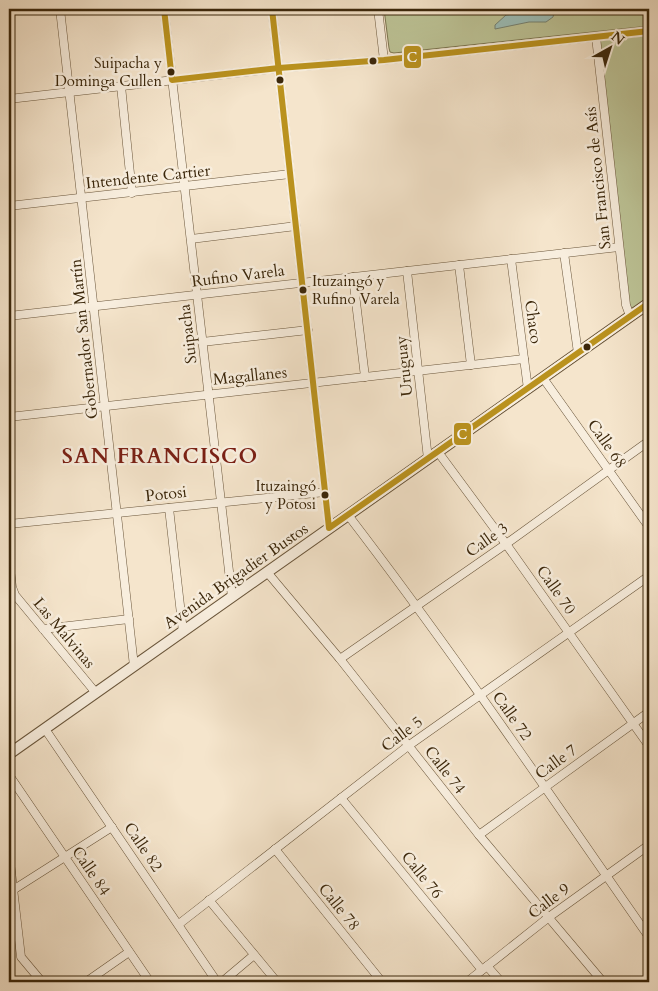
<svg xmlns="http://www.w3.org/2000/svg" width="658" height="991" font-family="Cardo,serif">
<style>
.green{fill:#bdc497;stroke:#7c7651}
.water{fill:#9cbfb9;stroke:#758273}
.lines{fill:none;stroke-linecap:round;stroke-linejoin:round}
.minor-casing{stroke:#6a563b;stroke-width:9}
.tertiary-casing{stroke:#6a563b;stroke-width:12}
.minor{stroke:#f8eede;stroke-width:8}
.tertiary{stroke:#f8eede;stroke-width:10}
.bus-1-casing{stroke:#f8eede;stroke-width:10}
.bus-1{stroke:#ba921e;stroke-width:6}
.bus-dot{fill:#3b270b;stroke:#f8eede;stroke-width:2}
.labels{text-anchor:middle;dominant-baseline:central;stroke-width:5;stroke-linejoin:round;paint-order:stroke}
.bus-label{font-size:15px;fill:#3b270b;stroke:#f8eede;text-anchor:end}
.street-label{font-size:16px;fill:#3b270b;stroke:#f8eede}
.district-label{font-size:21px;font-weight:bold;letter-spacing:1px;fill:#7a1f14;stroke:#f8eede}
.line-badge{stroke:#f8eede;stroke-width:2}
.badge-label{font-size:14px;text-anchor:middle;font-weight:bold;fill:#fff}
</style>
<rect width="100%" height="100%" fill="#f5e5cc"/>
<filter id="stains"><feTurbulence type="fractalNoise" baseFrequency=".004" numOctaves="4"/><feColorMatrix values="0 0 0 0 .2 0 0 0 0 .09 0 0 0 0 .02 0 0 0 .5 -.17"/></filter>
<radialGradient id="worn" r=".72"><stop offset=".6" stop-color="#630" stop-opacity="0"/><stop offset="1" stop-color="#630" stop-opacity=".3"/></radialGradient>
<g class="green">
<path d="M 384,9 L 649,9 L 649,26 L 394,53 L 390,52 L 389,48 Z"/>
<path d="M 649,31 L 649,302 L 630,316 L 596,37 Z"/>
</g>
<path class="water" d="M 537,9 L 555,9 L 553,17 L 546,22 L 529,22 L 495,29 L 495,25 L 506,15 L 536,11 Z"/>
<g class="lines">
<defs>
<g id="minor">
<path d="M 60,9 L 134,666"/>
<path d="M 164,9 L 232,597"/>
<path d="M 272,9 L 329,528"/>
<path d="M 378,9 L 384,60"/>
<path d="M 596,37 L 626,305 L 630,316"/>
<path d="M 121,86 L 132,193"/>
<path d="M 9,99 L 279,68 L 384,60 L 649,31"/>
<path d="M 9,206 L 290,174"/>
<path d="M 191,239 L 296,226"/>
<path d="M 564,253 L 578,353"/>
<path d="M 511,259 L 528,389"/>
<path d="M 459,265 L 471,365"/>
<path d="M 407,271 L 428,459"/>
<path d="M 353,277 L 365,377"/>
<path d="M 9,316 L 619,247"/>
<path d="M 202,342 L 308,330"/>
<path d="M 543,378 L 649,527"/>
<path d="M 9,417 L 524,359"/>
<path d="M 438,452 L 506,544 L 649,746"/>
<path d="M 169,508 L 183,632"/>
<path d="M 348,515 C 453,652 550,795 649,937"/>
<path d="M 9,524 L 325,492"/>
<path d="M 9,560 L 12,587 L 15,595 L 96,693"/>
<path d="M 267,572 L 340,659 L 479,835 L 603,982"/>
<path d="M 43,629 L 129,619"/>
<path d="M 340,659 L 506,544 L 649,441"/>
<path d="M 45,729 L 217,982"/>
<path d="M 9,775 L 150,982"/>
<path d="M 341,798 L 482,970"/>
<path d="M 479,835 L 649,712"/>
<path d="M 275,849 L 382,982"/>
<path d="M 9,854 L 21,957 L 42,982"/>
<path d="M 13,890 L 112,827"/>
<path d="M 209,900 L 277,982"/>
<path d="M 179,924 L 408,746 L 649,576"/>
<path d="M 487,966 L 501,982"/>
<path d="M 86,982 L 129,952"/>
<path d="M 222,982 L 254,955"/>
<path d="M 467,982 L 549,917 L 649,845"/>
</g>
<path id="tertiary" d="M 9,754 L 649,303"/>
</defs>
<use href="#minor" class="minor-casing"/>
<use href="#tertiary" class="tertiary-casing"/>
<use href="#minor" class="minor"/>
<use href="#tertiary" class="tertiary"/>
<defs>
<g id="bus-1">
<path d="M 164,9 L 172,80 L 279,68 L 384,60 L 649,31"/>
<path d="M 272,9 L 329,528 L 649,303"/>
</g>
</defs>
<use href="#bus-1" class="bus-1-casing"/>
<use href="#bus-1" class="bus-1"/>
</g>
<g class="bus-dot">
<circle cx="373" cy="61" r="4.5"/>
<circle cx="171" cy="72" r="4.5"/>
<circle cx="280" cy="80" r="4.5"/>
<circle cx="303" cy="290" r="4.5"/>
<circle cx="587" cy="347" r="4.5"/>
<circle cx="325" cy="495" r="4.5"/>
</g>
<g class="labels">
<g class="bus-label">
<text x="162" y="63">Suipacha y<tspan x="162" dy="18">Dominga Cullen</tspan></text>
<text x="312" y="281" text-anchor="start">Ituzaingó y<tspan x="312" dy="18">Rufino Varela</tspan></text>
<text x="316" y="486">Ituzaingó<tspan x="316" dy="18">y Potosi</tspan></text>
</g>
<g class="street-label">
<text transform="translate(148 177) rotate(-6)">Intendente Cartier</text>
<text transform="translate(598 178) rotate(-96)">San Francisco de Asís</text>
<text transform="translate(238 276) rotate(-7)">Rufino Varela</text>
<text transform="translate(533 322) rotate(82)">Chaco</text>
<text transform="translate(188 334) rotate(-97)">Suipacha</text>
<text transform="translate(84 339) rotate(-96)">Gobernador San Martín</text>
<text transform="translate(404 366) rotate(-96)">Uruguay</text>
<text transform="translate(250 376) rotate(-6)">Magallanes</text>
<text transform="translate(607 444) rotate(55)">Calle 68</text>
<text transform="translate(166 494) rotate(-6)">Potosi</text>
<text transform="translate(487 540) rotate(-35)">Calle 3</text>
<text transform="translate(236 576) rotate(-35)">Avenida Brigadier Bustos</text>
<text transform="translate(556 590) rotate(55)">Calle 70</text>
<text transform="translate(64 633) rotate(50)">Las Malvinas</text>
<text transform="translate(512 716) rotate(54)">Calle 72</text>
<text transform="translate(402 734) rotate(-37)">Calle 5</text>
<text transform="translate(556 762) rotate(-36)">Calle 7</text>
<text transform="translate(445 770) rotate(52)">Calle 74</text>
<text transform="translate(143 847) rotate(56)">Calle 82</text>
<text transform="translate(91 871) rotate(56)">Calle 84</text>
<text transform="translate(422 875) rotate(51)">Calle 76</text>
<text transform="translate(549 901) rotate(-37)">Calle 9</text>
<text transform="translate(339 907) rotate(51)">Calle 78</text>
</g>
<g class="district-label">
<text x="160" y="456">SAN FRANCISCO</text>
</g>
</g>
<g class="line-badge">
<rect x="403" y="45" width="19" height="24" rx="5" fill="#ba921e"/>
<rect x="453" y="422" width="19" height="24" rx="5" fill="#ba921e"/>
</g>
<g class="badge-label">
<text x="412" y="62">C</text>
<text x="462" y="439">C</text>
</g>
<rect width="658" height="991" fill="none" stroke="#f5e5cc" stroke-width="30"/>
<rect x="10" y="10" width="638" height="971" fill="none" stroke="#3b270b" stroke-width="2.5"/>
<rect x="15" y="15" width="628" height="961" fill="none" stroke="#3b270b"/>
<g transform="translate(610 48) rotate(39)" stroke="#f8eede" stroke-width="4" paint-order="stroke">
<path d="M0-4L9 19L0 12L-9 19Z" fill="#3b270b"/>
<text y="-8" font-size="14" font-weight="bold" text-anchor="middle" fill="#3b270b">N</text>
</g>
<rect width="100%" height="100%" filter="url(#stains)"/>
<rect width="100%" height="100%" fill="url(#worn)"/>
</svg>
